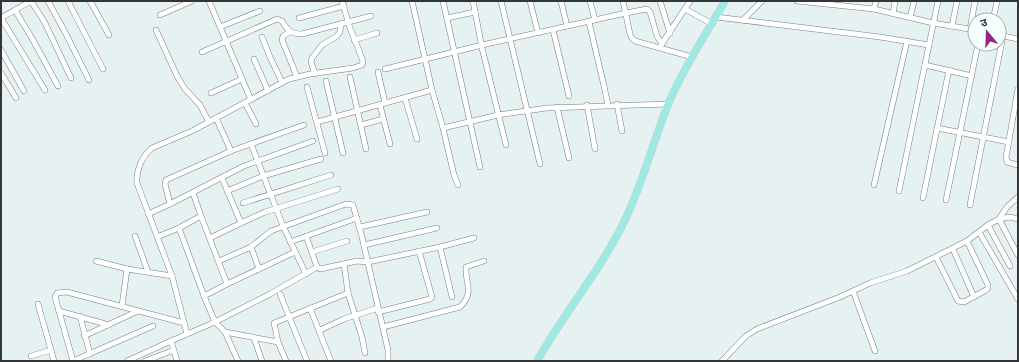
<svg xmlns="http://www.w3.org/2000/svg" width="1019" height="362" font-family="Ubuntu,'Noto Sans Devanagari',sans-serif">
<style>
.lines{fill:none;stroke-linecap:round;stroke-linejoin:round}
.minor-casing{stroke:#757f7e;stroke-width:6}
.major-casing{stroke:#cecfcf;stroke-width:8}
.minor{stroke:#fff;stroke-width:5}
.major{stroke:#9ee9e4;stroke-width:7}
</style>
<rect width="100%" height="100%" fill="#e6f2f1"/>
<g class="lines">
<defs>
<g id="minor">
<path d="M 31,1 L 45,23 L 71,78"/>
<path d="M 48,1 L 65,32 L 89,80"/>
<path d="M 68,1 L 103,69"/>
<path d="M 90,1 L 109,35"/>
<path d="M 209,1 L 251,100"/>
<path d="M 412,1 L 432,90 L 443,128 L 454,175 L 458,185"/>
<path d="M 443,1 L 480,167"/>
<path d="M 473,1 L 482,48 L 506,145"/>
<path d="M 501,1 L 540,164"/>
<path d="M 530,1 L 538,33"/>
<path d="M 561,1 L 567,26"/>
<path d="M 590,1 L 595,20"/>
<path d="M 623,1 L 630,34 L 632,38 L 635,41 L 692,57"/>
<path d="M 660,1 L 670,33"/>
<path d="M 797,1 L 874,9 L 933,23 L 975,30"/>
<path d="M 685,9 L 712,24"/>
<path d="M 874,9 L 876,1"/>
<path d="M 15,10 L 33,40 L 58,86"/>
<path d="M 893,14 L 895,1"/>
<path d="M 160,15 L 192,1"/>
<path d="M 716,17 L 880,37 L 929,45"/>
<path d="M 1,18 L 45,90"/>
<path d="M 1,18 L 31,1"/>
<path d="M 299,18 L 344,6"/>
<path d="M 447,18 L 475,12"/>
<path d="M 910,18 L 914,1"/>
<path d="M 743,20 L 762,1"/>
<path d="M 993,20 L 997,1"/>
<path d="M 589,22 L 604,86 L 608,105"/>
<path d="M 952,26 L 957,1"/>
<path d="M 220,27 L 260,11"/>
<path d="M 970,29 L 975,1"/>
<path d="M 156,30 L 177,76 L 185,89 L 200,105 L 209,122"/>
<path d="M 553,30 L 569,96"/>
<path d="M 290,32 L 283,36 L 282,40 L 297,77"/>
<path d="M 999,35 L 1018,39"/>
<path d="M 262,37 L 270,57 L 282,82"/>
<path d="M 354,40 L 377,33"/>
<path d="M 661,45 L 690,1"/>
<path d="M 1,50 L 24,91"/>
<path d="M 202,52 L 277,19 L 282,21 C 287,30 291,34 302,34 L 371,16"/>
<path d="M 254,59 L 268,91"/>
<path d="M 925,65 L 972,76"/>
<path d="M 385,69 L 482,45 L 626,13 L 647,9 L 650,12 L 657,36 L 662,44"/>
<path d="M 378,72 L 385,103"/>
<path d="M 1,73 L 16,98"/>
<path d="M 315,74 L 311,62 L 312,58 L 322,45 L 337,36 L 340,32 L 341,24"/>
<path d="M 350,77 L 366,149"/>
<path d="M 326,81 L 343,153"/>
<path d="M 307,87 L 325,153"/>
<path d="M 1018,89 L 1006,157 L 1007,162 L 1018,165"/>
<path d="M 211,93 L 242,79"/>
<path d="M 405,98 L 417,139"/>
<path d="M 245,103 L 256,124"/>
<path d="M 617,104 L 622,131"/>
<path d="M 380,105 L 390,144"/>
<path d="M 587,105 L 595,149"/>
<path d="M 557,107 L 569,158"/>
<path d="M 216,118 L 231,151"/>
<path d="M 317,122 L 432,90"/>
<path d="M 361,125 L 383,119"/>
<path d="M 443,128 L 498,115 L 547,108 L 669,104"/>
<path d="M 937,128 L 1009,142"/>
<path d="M 251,144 L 283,226 L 306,274"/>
<path d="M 874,185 L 907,41"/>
<path d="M 227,191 L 263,176 L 321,159"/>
<path d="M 899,191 L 938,1"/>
<path d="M 1018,197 L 1007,207 L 999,219 L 1018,255"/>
<path d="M 923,198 L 949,70"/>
<path d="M 946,200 L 978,44"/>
<path d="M 243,203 L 331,175"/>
<path d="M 170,204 L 244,166 L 313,141"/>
<path d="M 970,205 L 1003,36"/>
<path d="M 148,214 L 170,204 L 165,184 L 166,180 L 231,151 L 304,125"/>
<path d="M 201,216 L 227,284 L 204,296"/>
<path d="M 241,223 L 265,212 L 338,189"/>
<path d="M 988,225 L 1010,266"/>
<path d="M 360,227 L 427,212"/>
<path d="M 179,228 L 201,216 L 193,193"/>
<path d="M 979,232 L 1018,299"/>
<path d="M 135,236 L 148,272"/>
<path d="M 306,236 L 317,267 L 320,269 L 357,261 L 368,262 L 440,247 L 474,238"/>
<path d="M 157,237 L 179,228 L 204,296 L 215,322 L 171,341"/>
<path d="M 210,238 L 241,223 L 222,178"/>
<path d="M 290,242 L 357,218"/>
<path d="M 364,245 L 437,228"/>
<path d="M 251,247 L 271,231 L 346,204 L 353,205 L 362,237 L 388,350 L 388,361"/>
<path d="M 440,247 L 452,297"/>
<path d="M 953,249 L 974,297"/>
<path d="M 312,252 L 347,241"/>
<path d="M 936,257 L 958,301 L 964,302 L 986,290 L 988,288 L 988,285 L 967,241"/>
<path d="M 96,261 L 127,269 L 172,276"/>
<path d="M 219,261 L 251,247 L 259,269 L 227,284"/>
<path d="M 344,264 L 348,293 L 362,337 L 365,353"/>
<path d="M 259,269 L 295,252"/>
<path d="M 853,291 L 875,351"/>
<path d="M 280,294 L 307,361"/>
<path d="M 38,304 L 54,361"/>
<path d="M 122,306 L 127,269"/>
<path d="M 310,308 L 331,361"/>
<path d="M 59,311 L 109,325"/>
<path d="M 378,312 L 430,299 L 432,297 L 419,251"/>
<path d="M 80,316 L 90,354"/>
<path d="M 383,327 L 460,307 C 475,292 465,284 466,267 L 484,261"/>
<path d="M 320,330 L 344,319 L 378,308"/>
<path d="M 225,332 L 238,361"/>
<path d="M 187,334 L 172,276 L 137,183 C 136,170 142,156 152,148 L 192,131 L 289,79 L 310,74 L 353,68 L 362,65 L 363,61 L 350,28 L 342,1"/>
<path d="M 84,336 L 138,311"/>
<path d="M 254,338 L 262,361"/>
<path d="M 278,342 L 225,332 L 215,322 L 270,294 L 317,267"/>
<path d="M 31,356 L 51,350"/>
<path d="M 73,361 L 55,297 L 57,293 L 67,292 L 184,323"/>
<path d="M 73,361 L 153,326"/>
<path d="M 127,361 L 171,341 L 177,361"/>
<path d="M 145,361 L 174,350"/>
<path d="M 286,361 L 278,342 L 274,323 L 348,293"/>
<path d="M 722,361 L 746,336 L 757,329 L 840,297 L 870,283 L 907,271 L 967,241 L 988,225 L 999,219 L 1010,217 L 1018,219"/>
</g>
<path id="major" d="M 537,361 C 564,313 600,271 624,222 C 643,183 653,142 669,102 C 684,67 706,34 725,1"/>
</defs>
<use href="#minor" class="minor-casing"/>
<use href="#major" class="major-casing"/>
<use href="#minor" class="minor"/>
<use href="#major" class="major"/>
</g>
<rect width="1019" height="362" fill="none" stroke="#323636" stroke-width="4"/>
<g transform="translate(987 32) rotate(341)"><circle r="19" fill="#f5fffe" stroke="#a7afae"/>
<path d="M0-3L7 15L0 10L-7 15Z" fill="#9a2480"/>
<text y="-6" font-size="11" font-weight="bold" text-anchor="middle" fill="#323636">उ</text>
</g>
</svg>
